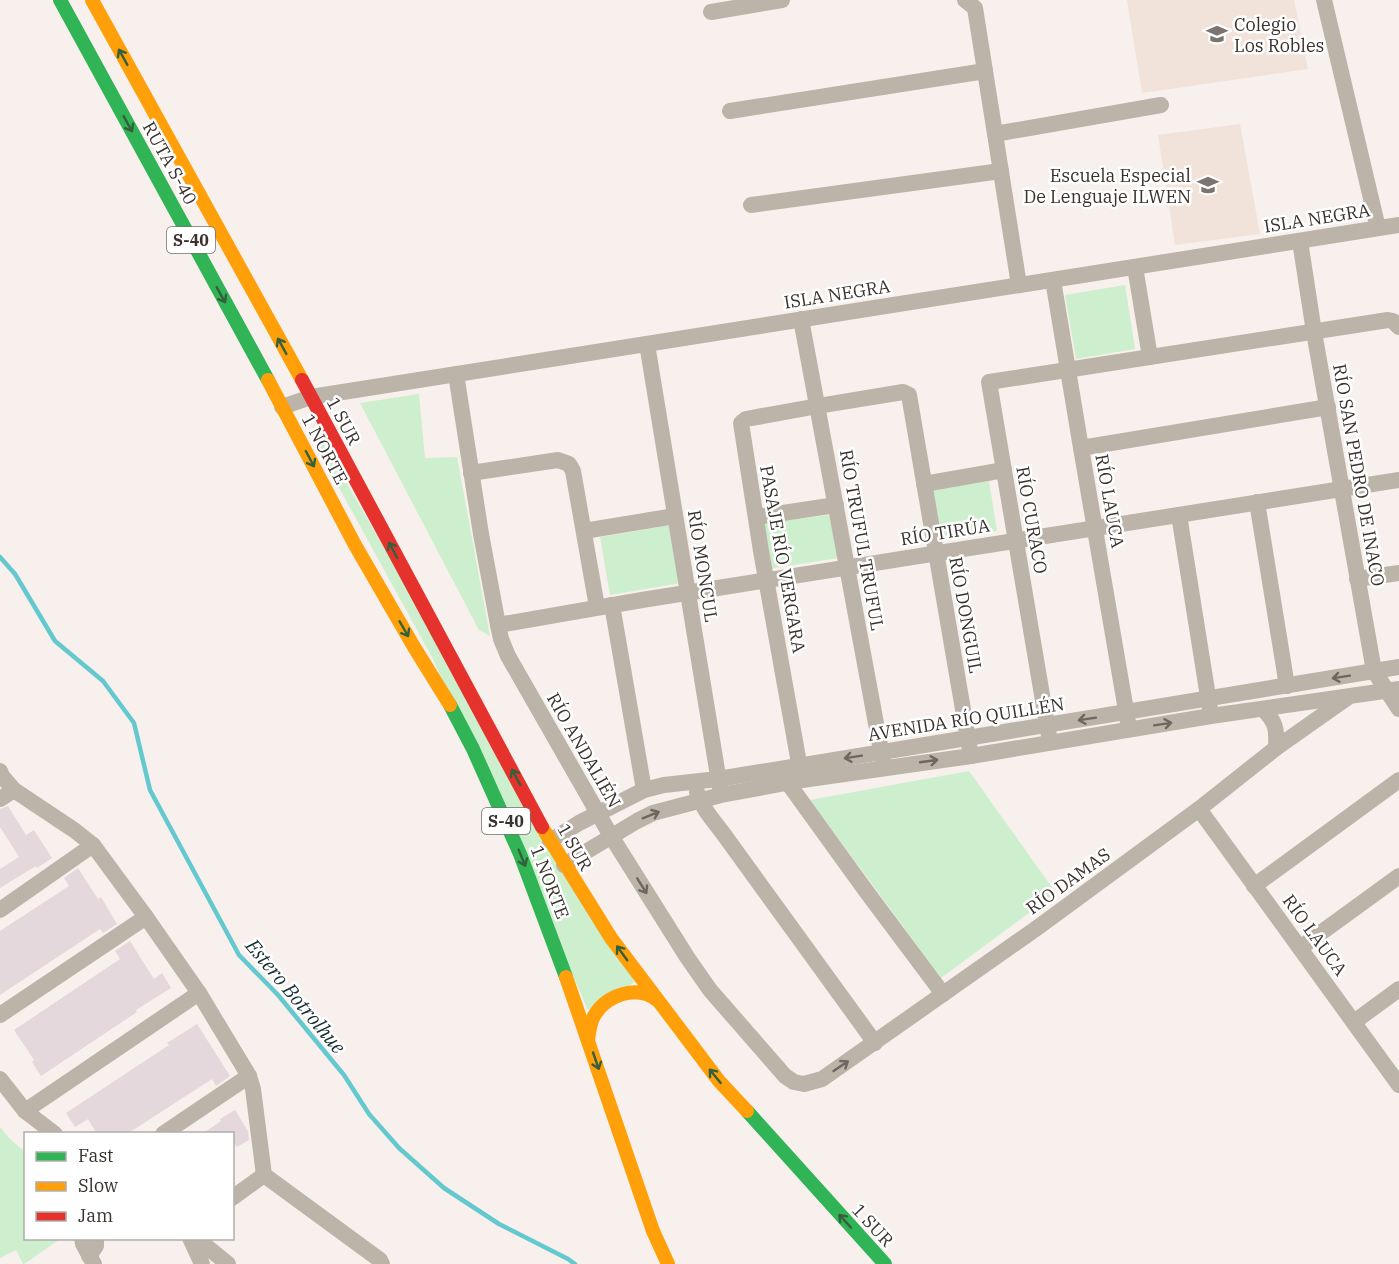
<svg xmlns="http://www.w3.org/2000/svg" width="1399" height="1264" font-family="'IBM Plex Serif',serif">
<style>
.built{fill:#f1e3da}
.green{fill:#cdefcd}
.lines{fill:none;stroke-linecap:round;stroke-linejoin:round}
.stream{stroke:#64c9cf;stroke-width:4.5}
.building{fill:#e5d8dc}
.street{stroke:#bcb4a9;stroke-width:16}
.fast{stroke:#30b455;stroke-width:14}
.slow{stroke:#ff9f0a;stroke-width:14}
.jam{stroke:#e5322d;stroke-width:14}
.oneway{stroke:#36603c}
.oneway2{stroke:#6e665f}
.labels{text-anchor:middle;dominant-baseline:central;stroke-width:5;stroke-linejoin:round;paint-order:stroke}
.shield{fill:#fff;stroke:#75706d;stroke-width:1.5}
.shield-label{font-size:16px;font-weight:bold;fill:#3a322e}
.poi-label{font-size:18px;fill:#3a322e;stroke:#fff;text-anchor:start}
.street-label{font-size:18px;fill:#3a322e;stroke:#fff}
.water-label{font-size:20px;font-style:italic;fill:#172e30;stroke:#fff}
</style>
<rect width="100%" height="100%" fill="#f7f0ec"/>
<g class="built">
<path d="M 1127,0 L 1294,0 L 1308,69 L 1142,93 Z"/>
<path d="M 1240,124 L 1260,234 L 1175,245 L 1158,135 Z"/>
</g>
<g class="green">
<path d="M 1125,285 L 1135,349 L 1076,359 L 1065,295 Z"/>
<path d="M 419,394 L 425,458 L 457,457 L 490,636 L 479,630 L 360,403 Z"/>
<path d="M 313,425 L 635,982 L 588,1010 L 433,659 L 314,442 Z"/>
<path d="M 989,481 L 997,531 L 935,540 L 927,491 Z"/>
<path d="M 829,515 L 839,558 L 768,569 L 761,523 Z"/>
<path d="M 671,525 L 681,583 L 610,595 L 600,537 Z"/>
<path d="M 969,771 L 1056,893 L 941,978 L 810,800 Z"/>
<path d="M 0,1127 L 9,1138 L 25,1152 L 26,1238 L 60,1239 L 24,1264 L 23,1264 L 16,1250 L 0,1258 Z"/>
</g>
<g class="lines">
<path class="stream" d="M 0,557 L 15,574 L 55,641 L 103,681 L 134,723 L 150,790 L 239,955 L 278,995 L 344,1075 L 369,1114 L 399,1148 L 444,1188 L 499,1224 L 568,1259 L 575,1264"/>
</g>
<g class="building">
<path d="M 8,806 L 26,835 L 34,830 L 52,858 L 37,868 L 36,866 L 0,888 L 0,869 L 19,857 L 0,827 L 0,809 Z"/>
<path d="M 78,868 L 98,899 L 101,897 L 117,924 L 103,933 L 100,929 L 0,995 L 0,931 L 69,886 L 64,878 Z"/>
<path d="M 130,941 L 154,979 L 162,973 L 171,988 L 136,1010 L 137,1012 L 41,1076 L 32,1062 L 34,1060 L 14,1030 L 120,959 L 115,951 Z"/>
<path d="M 197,1024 L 230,1076 L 216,1086 L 212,1079 L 127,1134 L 97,1134 L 88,1119 L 75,1127 L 66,1113 L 169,1045 L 167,1043 Z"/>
<path d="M 235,1110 L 248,1131 L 249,1140 L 237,1147 L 232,1140 L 232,1134 L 202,1134 L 221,1121 L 220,1119 Z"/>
</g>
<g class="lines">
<g class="street">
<path d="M 965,0 L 975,8 L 1019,285"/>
<path d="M 1324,0 L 1378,228"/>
<path d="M 711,12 L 782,0"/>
<path d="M 730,111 L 985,71"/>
<path d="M 995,134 L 1161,105"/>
<path d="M 751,205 L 1001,171"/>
<path d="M 1300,241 L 1314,332 L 1374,671 L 1399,709"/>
<path d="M 1135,267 L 1150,357"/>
<path d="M 1053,280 L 1081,448 L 1128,722"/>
<path d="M 801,319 L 883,761"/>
<path d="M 647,344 L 720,788"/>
<path d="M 456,374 L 481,534 L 498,625 L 501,639 L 508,656 L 611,836 L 687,957 L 710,990 L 785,1076 L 794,1082 L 804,1084 L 822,1079 L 1037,928 L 1199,809 L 1276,748 L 1347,698"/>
<path d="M 282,407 L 311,397 L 1399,225"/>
<path d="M 1081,448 L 1328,407"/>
<path d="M 471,473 L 558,460 L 569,464 L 573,471 L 597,607"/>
<path d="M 924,484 L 1004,470"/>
<path d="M 1257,502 L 1287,686"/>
<path d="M 1179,515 L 1210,709"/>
<path d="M 756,517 L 836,505"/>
<path d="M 584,531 L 675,516"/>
<path d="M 1357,579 L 1399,573"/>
<path d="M 612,605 L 644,790"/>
<path d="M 498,625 L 642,600 L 1399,480"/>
<path d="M 1263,709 C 1276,722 1277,729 1276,748"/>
<path d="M 1049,736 L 989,382 L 1388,320 L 1393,321 L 1399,327"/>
<path d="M 0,771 L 2,776 L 14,790 L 74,830 L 93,845 L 146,917 L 199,993 L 249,1076 L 253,1089 L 264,1175 L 380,1260 L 382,1264"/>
<path d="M 787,775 L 788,783 L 866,891 L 943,994"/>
<path d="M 802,780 L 761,551 L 741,423 L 746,419 L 818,406 L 903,392 L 909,395 L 971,756"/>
<path d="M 697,792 C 702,809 715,822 725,836 L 875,1043"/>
<path d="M 0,799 L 14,790"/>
<path d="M 1199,809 L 1399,1085"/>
<path d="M 550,841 L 579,823 L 644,790 L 664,785 L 718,779 L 1399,667"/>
<path d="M 564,865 L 637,821 L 653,813 L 721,795 L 802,780 L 971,756 L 1211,716 L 1399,689"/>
<path d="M 1254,886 L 1399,780"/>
<path d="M 0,910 L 93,845"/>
<path d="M 1300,948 L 1399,876"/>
<path d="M 0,1015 L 146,917"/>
<path d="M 1354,1022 L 1399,989"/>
<path d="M 0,1079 L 25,1111 L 55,1134"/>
<path d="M 25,1111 L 199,993"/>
<path d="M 163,1134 L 249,1076"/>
<path d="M 232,1198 L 264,1175"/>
<path d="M 82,1238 L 83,1244 L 94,1264"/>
<path d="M 190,1238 L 202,1264"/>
<path d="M 196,1238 L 228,1264"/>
<path d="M 89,1256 L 96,1246 L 96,1238"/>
</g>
<g class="fast">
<path d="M 60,0 L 268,380"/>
<path d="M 450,705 L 473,749 L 520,854 L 566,977"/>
<path d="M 747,1111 L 885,1264"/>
</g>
<g class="slow">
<path d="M 92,0 L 302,380"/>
<path d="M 268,380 L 355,545 L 414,647 L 450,705"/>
<path d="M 542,827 L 611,938 L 719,1081 L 747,1111"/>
<path d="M 566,977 L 653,1231 L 668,1264"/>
<path d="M 588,1040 C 589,1032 590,1023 594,1016 C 606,995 637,984 657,1000"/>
</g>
<path class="jam" d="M 302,380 L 542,827"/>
</g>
<defs><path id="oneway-shaft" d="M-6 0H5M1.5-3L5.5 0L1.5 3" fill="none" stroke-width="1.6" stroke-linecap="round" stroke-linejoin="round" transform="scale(1.5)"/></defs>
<g class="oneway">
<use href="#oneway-shaft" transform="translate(123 57) rotate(-119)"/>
<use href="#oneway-shaft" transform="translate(128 124) rotate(61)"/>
<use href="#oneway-shaft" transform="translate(221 295) rotate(61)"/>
<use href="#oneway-shaft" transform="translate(282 346) rotate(-119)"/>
<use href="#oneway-shaft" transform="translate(310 459) rotate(62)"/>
<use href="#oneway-shaft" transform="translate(393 550) rotate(-118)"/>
<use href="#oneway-shaft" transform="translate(404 629) rotate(60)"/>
<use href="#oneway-shaft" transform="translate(516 777) rotate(-118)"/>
<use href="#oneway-shaft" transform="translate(522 858) rotate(68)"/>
<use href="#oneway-shaft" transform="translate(622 953) rotate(-126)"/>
<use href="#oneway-shaft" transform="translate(596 1061) rotate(71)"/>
<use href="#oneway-shaft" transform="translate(715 1076) rotate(-129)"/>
<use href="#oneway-shaft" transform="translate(845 1221) rotate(-132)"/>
</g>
<g class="oneway2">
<use href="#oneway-shaft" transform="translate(1341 677) rotate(171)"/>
<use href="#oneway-shaft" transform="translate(1087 719) rotate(171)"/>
<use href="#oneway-shaft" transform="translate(1163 724) rotate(-9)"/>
<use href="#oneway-shaft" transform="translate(853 757) rotate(171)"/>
<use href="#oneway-shaft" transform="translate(929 761) rotate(-8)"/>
<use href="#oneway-shaft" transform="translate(651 815) rotate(-22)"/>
<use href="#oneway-shaft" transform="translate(642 886) rotate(58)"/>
<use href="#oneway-shaft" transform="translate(841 1066) rotate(-34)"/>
</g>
<defs>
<symbol id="school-bare" viewBox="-9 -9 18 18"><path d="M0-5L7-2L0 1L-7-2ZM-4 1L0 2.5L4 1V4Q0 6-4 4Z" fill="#7c7470" stroke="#fff" stroke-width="2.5" paint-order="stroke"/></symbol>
</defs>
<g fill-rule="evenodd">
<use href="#school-bare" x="1202" y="19" width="30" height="30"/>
<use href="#school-bare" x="1193" y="170" width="30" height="30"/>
</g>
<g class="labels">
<g class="shield">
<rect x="167" y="227" width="48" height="26" rx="4.5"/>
<rect x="482" y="808" width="48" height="26" rx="4.5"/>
</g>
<g class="shield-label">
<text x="191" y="240">S-40</text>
<text x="506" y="821">S-40</text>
</g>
<g class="poi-label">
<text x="1234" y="24">Colegio<tspan x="1234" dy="21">Los Robles</tspan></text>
<text x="1191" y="175" text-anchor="end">Escuela Especial<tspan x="1191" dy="21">De Lenguaje ILWEN</tspan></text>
</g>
<g class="street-label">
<text transform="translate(170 163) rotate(61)">RUTA S-40</text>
<text transform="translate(1317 218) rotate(-9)">ISLA NEGRA</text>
<text transform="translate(837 294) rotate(-9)">ISLA NEGRA</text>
<text transform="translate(344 421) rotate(62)">1 SUR</text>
<text transform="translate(325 449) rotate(62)">1 NORTE</text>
<text transform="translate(1359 475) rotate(80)">RÍO SAN PEDRO DE INACO</text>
<text transform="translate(1110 501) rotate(80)">RÍO LAUCA</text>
<text transform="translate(1032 520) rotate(80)">RÍO CURACO</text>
<text transform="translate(945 532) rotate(-9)">RÍO TIRÚA</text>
<text transform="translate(862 540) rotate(80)">RÍO TRUFUL TRUFUL</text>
<text transform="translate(783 559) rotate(80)">PASAJE RÍO VERGARA</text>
<text transform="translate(703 566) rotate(81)">RÍO MONCUL</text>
<text transform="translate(966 615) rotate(80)">RÍO DONGUIL</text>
<text transform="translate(966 719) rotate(-9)">AVENIDA RÍO QUILLÉN</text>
<text transform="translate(584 750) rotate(60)">RÍO ANDALIÉN</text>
<text transform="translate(575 847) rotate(60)">1 SUR</text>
<text transform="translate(1068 881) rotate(-36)">RÍO DAMAS</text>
<text transform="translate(550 882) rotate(69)">1 NORTE</text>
<text transform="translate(1315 935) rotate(54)">RÍO LAUCA</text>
<text transform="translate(873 1225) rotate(47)">1 SUR</text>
</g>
<g class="water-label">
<text transform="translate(296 996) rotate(50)">Estero Botrolhue</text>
</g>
</g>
<rect x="24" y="1132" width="210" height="108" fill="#ffffff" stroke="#b0adab" stroke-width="1.5"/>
<rect x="36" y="1152" width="30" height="9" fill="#30b455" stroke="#b0adab" stroke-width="1.5"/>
<text x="78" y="1162" font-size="18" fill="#3a322e">Fast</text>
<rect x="36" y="1182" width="30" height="9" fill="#ff9f0a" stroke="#b0adab" stroke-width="1.5"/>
<text x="78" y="1192" font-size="18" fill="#3a322e">Slow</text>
<rect x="36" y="1212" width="30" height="9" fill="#e5322d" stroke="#b0adab" stroke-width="1.5"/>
<text x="78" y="1222" font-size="18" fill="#3a322e">Jam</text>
</svg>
